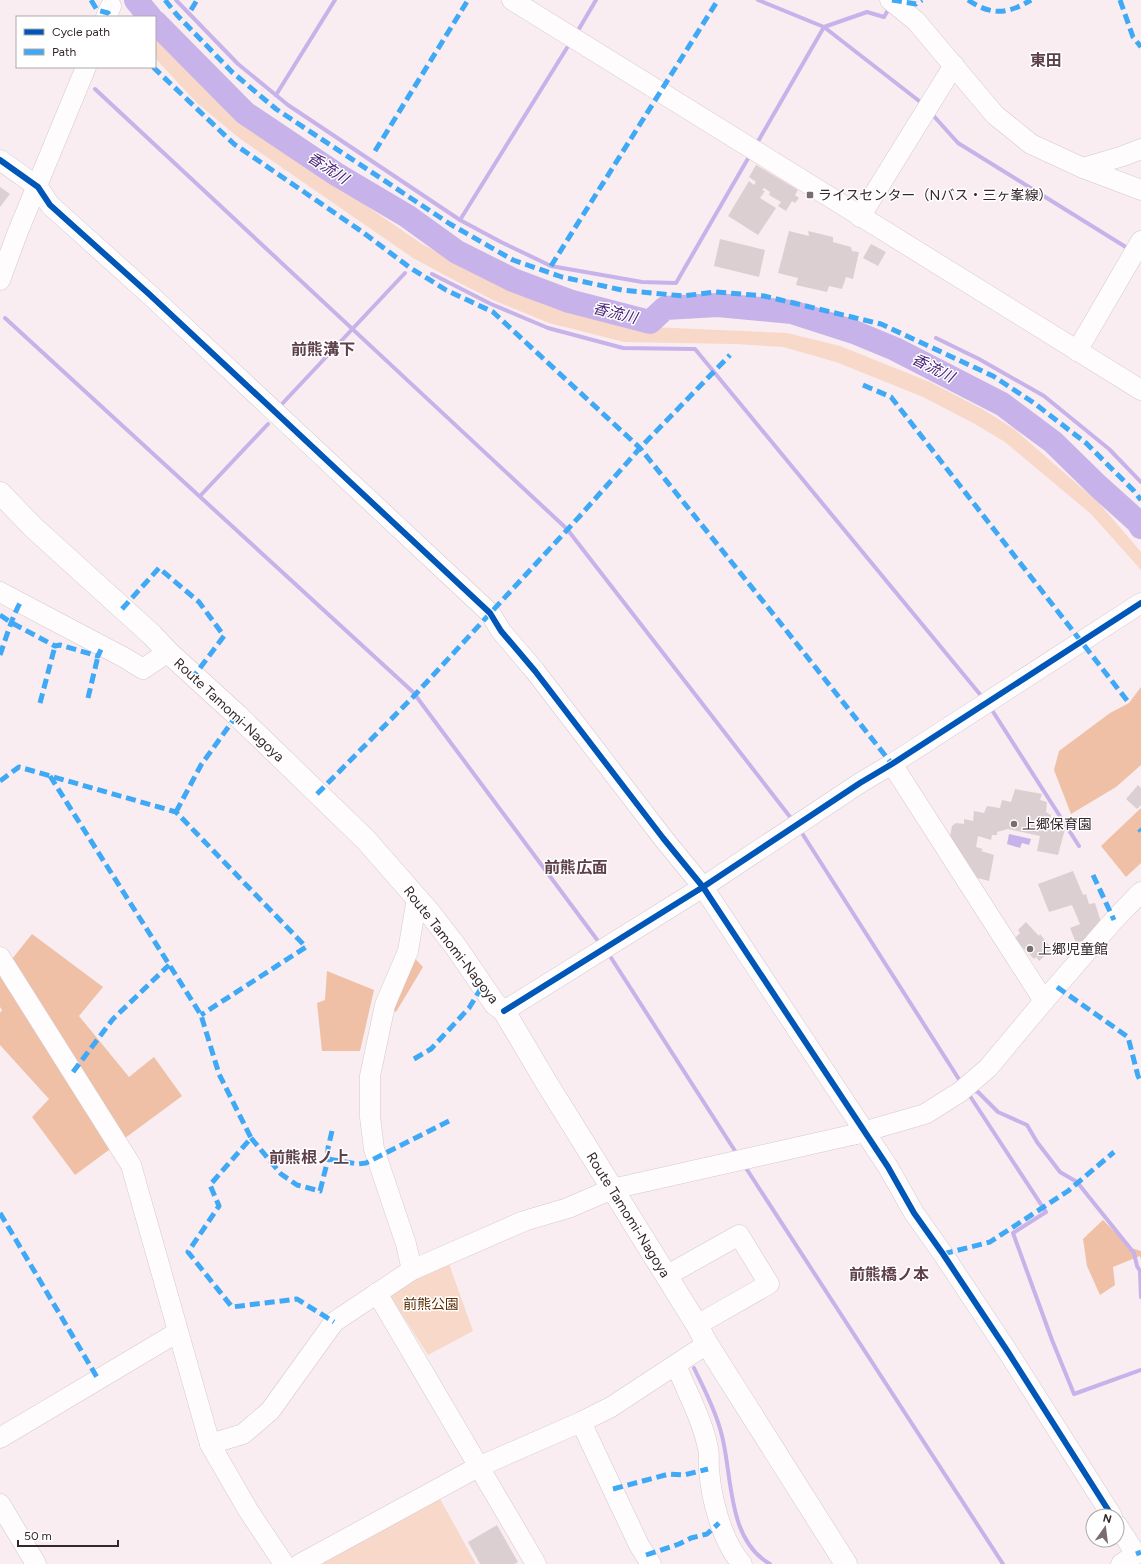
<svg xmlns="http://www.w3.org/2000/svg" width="1141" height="1564" font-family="Figtree,'Noto Sans JP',sans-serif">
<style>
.green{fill:#f8d8c8}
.forest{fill:#efc0a5}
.water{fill:#c8b2ea}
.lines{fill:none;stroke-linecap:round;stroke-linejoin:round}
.stream{stroke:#c8b2ea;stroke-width:4}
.river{stroke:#c8b2ea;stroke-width:24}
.building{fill:#dccfd1}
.minor-casing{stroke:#d5c9cd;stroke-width:21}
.major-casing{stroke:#d5c9cd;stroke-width:23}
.minor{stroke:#fefcfd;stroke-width:20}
.major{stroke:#fefcfd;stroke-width:22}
.quiet{stroke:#3fa9f5;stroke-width:5;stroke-dasharray:10 5;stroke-linecap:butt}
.cycleway-casing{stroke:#fff;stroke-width:8}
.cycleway{stroke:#0057b8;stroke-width:6}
.poi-dot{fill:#7a6c70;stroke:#fff;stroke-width:1.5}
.labels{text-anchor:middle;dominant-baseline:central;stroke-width:3;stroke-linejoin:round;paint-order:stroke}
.poi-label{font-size:14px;fill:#35272b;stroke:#fff;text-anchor:start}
.street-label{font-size:14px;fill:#35272b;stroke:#fff}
.park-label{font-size:14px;fill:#5e2e04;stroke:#fff}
.water-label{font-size:15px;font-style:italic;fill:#441b75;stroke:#fff}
.quarter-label{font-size:16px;font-weight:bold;fill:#5e404b;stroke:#fff}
</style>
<rect width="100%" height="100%" fill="#f9edf1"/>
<g class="green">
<path d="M 155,35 L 207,91 L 250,126 L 422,244 L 501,286 L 553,308 L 628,326 L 787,333 L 840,346 L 930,382 L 984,410 L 1014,429 L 1099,503 L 1141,552 L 1141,570 L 1091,514 L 1005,442 L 975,424 L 923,397 L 836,362 L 783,347 L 736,344 L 624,342 L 549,323 L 493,300 L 452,279 L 413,258 L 239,138 L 197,103 L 155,58 Z"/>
<path d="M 449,1264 L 473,1331 L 428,1355 L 389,1294 L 417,1275 Z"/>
<path d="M 440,1499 L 476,1564 L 324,1564 L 323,1562 Z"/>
</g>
<g class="forest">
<path d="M 1141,687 L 1141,765 L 1116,787 L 1071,814 L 1054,770 L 1059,751 L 1110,713 L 1129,703 Z"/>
<path d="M 1141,808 L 1141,863 L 1126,877 L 1101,846 Z"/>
<path d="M 32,934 L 103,987 L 79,1016 L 129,1077 L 154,1057 L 182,1096 L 75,1175 L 32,1117 L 49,1099 L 0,1045 L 0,1013 L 2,1010 L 0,1007 L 0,974 Z"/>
<path d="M 408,951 L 423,967 L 396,1012 L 385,1005 Z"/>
<path d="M 327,971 L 374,990 L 360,1051 L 322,1051 L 317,1003 L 325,1000 Z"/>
<path d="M 1103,1220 L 1131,1248 L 1141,1251 L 1141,1260 L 1140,1256 L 1113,1267 L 1115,1285 L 1100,1295 L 1087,1266 L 1083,1239 Z"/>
</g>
<path class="water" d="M 1009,834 L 1031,839 L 1029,845 L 1022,843 L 1020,848 L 1007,844 Z"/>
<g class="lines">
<g class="stream">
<path d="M 176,0 L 238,64 L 288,105 L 460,220 L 501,242 L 551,266 L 642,282 L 676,283 L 750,155"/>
<path d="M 758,0 L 824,27 L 923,104"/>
<path d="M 576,34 L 596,0"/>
<path d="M 95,89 L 567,529 L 794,822"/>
<path d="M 276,95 L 335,0"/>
<path d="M 931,113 L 958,143 L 1129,249"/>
<path d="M 756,145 L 824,27 L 867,12 L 884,17 L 888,10"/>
<path d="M 460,220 L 570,43"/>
<path d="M 432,274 L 491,304 L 548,328 L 623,348 L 695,349 L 983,698"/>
<path d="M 5,318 L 413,692 L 601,945"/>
<path d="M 936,338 L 979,359 L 1044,396 L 1109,449 L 1141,482"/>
<path d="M 281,405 L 405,273"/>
<path d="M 200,496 L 268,424"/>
<path d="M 990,707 L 1079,846"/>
<path d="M 800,830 L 962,1084"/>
<path d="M 608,953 L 737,1154"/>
<path d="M 972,1090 L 978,1092 L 998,1112 L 1027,1125 L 1037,1142 L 1060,1172 L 1077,1182 L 1134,1253 L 1137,1266 L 1140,1271 L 1141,1297"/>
<path d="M 968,1093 L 1046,1212 L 1013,1233 L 1052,1340 L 1074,1394 L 1141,1370"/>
<path d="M 744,1165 L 1003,1564"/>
<path d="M 694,1368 C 704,1389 715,1409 721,1432 C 733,1474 726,1539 770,1564"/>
</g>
<g class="river">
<path d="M 136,0 L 150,17"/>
<path d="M 155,22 L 245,113 L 336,174 L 407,216 L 457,252 L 513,280 L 569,301 L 650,322 L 665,308 L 718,305 L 792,312 L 854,332 L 895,349 L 1002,404 L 1053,442 L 1098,486 L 1138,522 L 1141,527"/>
</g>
</g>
<g class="building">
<path d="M 756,165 L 798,190 L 795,195 L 799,198 L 795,203 L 792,201 L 786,211 L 778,206 L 781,202 L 769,195 L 770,192 L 764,188 L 762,190 L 765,191 L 760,198 L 776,208 L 758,235 L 728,216 L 749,181 L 754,185 L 756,182 L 749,177 Z"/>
<path d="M 0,187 L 10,194 L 0,207 Z"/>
<path d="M 789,231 L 809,236 L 808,231 L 833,237 L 833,242 L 851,247 L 852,251 L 859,252 L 853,279 L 846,277 L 842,289 L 829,286 L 827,292 L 796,285 L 798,278 L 778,273 Z"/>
<path d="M 720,239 L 765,250 L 759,277 L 714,266 Z"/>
<path d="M 871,244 L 886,252 L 878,266 L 863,258 Z"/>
<path d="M 1138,785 L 1141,788 L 1141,805 L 1137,809 L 1126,799 Z"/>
<path d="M 1015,789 L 1042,794 L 1040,800 L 1047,802 L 1046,812 L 1051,815 L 1049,826 L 1065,829 L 1058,855 L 1037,851 L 1040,836 L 1008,829 L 997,832 L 997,835 L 992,835 L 991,840 L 978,836 L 976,847 L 983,849 L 981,851 L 994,855 L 989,881 L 970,876 L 971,868 L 962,865 L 964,857 L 956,856 L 949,842 L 952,826 L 956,823 L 964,824 L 964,819 L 973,821 L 974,811 L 984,813 L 987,806 L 1000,808 L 1002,800 L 1011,802 Z"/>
<path d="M 1073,871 L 1083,895 L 1086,894 L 1089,904 L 1095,903 L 1102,925 L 1093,928 L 1095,934 L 1090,938 L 1076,943 L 1070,928 L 1080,924 L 1072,905 L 1049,912 L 1038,884 Z"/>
<path d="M 1026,922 L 1039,936 L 1040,934 L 1052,949 L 1039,961 L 1036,957 L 1034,959 L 1014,939 L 1020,933 L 1018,930 Z"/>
<path d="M 497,1525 L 518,1562 L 514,1564 L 480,1564 L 468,1542 Z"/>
</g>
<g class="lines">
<defs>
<g id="minor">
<path d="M 512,0 L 1141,390"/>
<path d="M 890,0 L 916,21 L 995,115 L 1031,144 L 1083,168 L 1141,190"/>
<path d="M 106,17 L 111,6"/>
<path d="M 0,160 L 38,187 L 50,205 L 149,294 L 490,613 L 501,631 L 535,671 L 663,838 L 703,887 L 888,1167 L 914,1213 L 943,1254 L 1008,1352 L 1112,1516"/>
<path d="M 1083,168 L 1123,156 L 1141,149"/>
<path d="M 860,217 L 954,65"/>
<path d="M 0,280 L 17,234 L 86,67"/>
<path d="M 1077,351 L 1141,241"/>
<path d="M 0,592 L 125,658 L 143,669 L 168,652"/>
<path d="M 892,764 L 1044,1001"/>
<path d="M 0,957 L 131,1165 L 210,1444 L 248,1510 L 284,1564"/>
<path d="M 504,1011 L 703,887 L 860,783 L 892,764 L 1141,603"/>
<path d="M 852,1135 L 925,1114 L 960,1092 L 988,1068 L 1044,1001 L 1114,920 L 1141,892"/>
<path d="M 412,1270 L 406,1244 L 374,1149 L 370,1117 L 370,1076 L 385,1005 L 408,951 L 417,898"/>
<path d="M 666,1276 L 739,1235 L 769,1284 L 697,1325"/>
<path d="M 377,1293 L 536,1564"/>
<path d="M 676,1365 C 687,1392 702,1419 708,1448 C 710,1455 708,1462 709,1469 C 711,1498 722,1542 742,1564"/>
<path d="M 581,1422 L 639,1545 L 651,1564"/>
<path d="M 0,1438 L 178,1332"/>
<path d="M 210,1444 L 243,1434 L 270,1411 L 334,1322 L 412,1270 L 524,1221 L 568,1208 L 612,1189 L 865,1132"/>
<path d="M 0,1504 L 36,1564"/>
<path d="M 1117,1525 L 1136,1554 L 1121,1564"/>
<path d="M 300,1564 L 478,1467 L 581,1422 L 611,1407 L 707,1344"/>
</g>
<path id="major" d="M 0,493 L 34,528 L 152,635 L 168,652 L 237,715 L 366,840 L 429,912 L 456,947 L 495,1004 L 504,1011 L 546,1082 L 697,1325 L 707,1344 L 846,1564"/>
</defs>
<use href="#minor" class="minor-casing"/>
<use href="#major" class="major-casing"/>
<use href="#minor" class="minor"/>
<use href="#major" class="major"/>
<g class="quiet">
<path d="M 91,0 L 97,10 L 108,13 L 111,17"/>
<path d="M 165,0 L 177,15 L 232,72 L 276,109 L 450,224 L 513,260 L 562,277 L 622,290 L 683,296 L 716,292 L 764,296 L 881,324 L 993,376 L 1034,403 L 1086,443 L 1134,491 L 1141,500"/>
<path d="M 892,0 L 916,4 L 922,0"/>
<path d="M 968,0 C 992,16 1008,14 1031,0"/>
<path d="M 1120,0 L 1133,37 L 1141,47"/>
<path d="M 191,10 L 197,0"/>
<path d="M 153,67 L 234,144 L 361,231 L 409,267 L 446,290 L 493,312 L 640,448 L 766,605 L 892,764"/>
<path d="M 375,151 L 468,0"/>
<path d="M 551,266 L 718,0"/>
<path d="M 863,385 L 891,397 L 1129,703"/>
<path d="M 122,609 L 159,568 L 199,602 L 224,636 L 194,676"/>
<path d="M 0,615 L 12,623 L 55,646 L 60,645 L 98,656 L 102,647"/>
<path d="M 0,655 C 6,638 11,620 20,603"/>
<path d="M 88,698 L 98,656"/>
<path d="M 40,703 L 55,646"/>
<path d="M 50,776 L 201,1015 L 219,1074 L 251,1138 L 210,1185 L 219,1206 L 188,1252 L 232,1307 L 297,1299 L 334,1322"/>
<path d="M 0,781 L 19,767 L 176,812 L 306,947 L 201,1015"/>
<path d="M 317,794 L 413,697 L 579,517 L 640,448 L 730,355"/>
<path d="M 176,812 L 201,765 L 237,715"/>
<path d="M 1139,829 L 1141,831"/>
<path d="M 1093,875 L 1114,920"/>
<path d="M 1057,987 L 1128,1037 L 1138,1076 L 1141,1082"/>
<path d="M 414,1059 L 431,1049 L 469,1008 L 483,985"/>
<path d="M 73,1072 L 113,1019 L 169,965"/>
<path d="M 332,1131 L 328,1148 L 328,1159 L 358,1164 L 366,1163 L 449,1121"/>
<path d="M 251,1138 L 281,1174 L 297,1185 L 320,1191 L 328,1159"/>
<path d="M 0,1213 L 98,1379"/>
<path d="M 943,1254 L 990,1242 L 1068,1191 L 1114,1152"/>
<path d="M 613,1489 L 669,1474 L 684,1475 L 708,1469"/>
<path d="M 1136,1554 L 1141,1552"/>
<path d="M 646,1555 L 679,1544 L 691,1538 L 707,1534 L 719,1523"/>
</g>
<defs>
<g id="cycleway">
<path d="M 0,160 L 38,187 L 50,205 L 149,294 L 490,613 L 501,631 L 535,671 L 663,838 L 703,887 L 888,1167 L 914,1213 L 943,1254 L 1008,1352 L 1112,1516"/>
<path d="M 504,1011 L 703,887 L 860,783 L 892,764 L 1141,603"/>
</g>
</defs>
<use href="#cycleway" class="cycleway-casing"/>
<use href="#cycleway" class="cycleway"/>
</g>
<g class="poi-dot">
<rect x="806" y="191" width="8" height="8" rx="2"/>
<circle cx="1014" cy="824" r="4"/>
<circle cx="1030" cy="949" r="4"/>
</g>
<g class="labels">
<g class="poi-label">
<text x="818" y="195">ライスセンター（Nバス・三ヶ峯線）</text>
<text x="1022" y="824">上郷保育園</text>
<text x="1038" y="949">上郷児童館</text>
</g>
<g class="street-label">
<text transform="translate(229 710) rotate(43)">Route Tamomi-Nagoya</text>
<text transform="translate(451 945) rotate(52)">Route Tamomi-Nagoya</text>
<text transform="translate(628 1215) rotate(58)">Route Tamomi-Nagoya</text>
</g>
<g class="park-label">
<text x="431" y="1304">前熊公園</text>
</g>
<g class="water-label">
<text transform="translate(328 168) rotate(33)">香流川</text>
<text transform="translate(615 313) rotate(14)">香流川</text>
<text transform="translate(933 368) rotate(27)">香流川</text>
</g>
<g class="quarter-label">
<text x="1046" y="60">東田</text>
<text x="323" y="349">前熊溝下</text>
<text x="576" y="867">前熊広面</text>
<text x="309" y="1157">前熊根ノ上</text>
<text x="889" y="1274">前熊橋ノ本</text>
</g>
</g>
<rect x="16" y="16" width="140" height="52" fill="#ffffff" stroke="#aea9aa"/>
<rect x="24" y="29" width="20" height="6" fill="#0057b8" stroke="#aea9aa"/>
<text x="52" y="36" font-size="12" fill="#35272b">Cycle path</text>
<rect x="24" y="49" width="20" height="6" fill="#3fa9f5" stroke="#aea9aa"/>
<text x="52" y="56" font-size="12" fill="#35272b">Path</text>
<g transform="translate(1105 1528) rotate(14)"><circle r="19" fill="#ffffff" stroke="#aea9aa"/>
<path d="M0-3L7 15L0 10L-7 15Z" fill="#7a6c70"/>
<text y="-6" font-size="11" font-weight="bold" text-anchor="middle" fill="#35272b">N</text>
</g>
<path d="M18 1540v6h100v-6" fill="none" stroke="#35272b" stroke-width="2"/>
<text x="24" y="1540" font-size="12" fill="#35272b" stroke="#ffffff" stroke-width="3" paint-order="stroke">50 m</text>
</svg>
